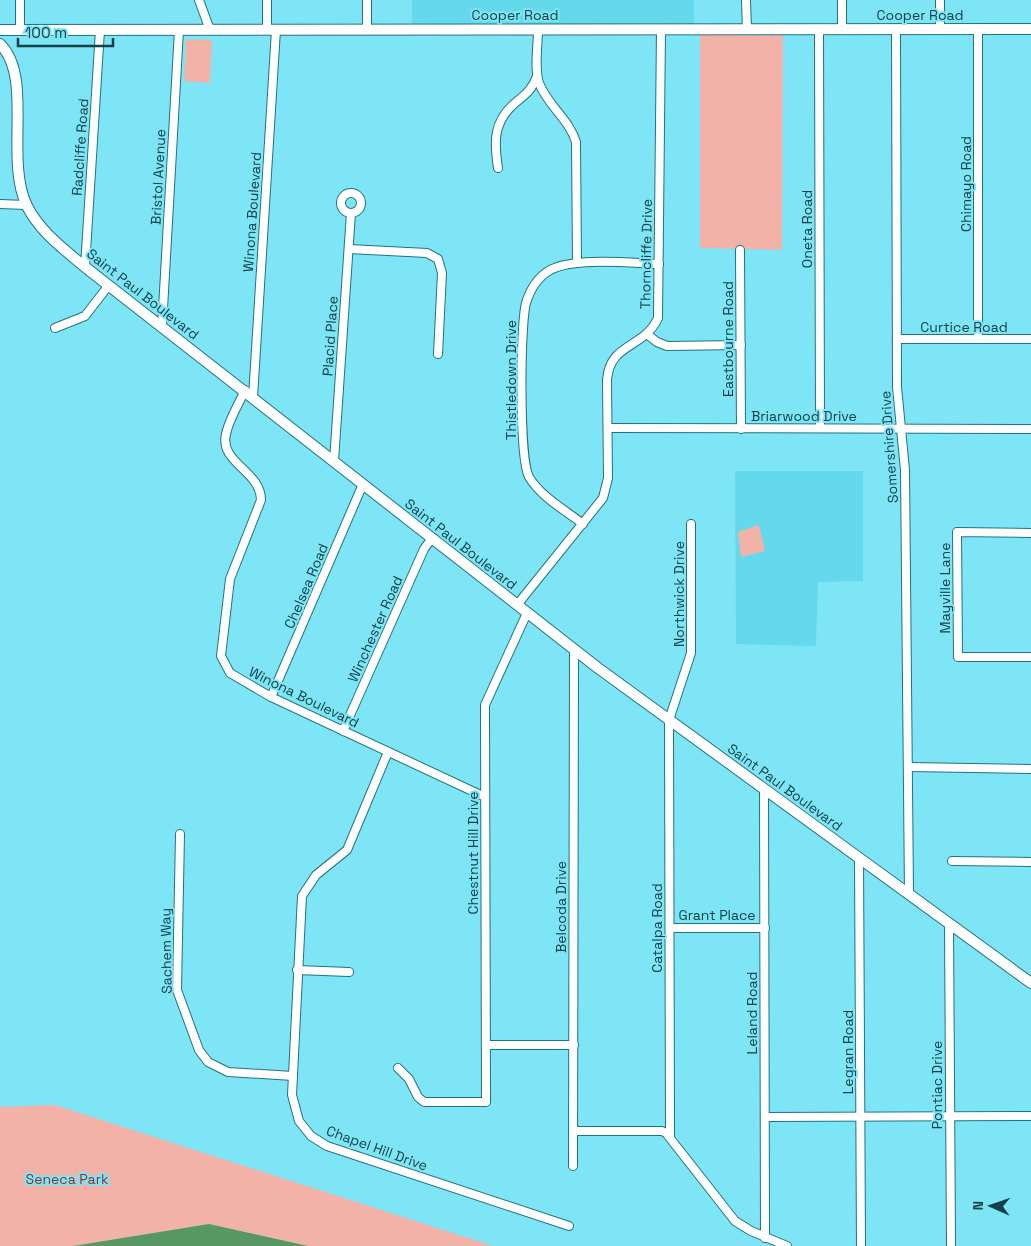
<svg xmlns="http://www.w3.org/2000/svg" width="1031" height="1246" font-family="'Space Grotesk',sans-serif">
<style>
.built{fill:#64d9eb}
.green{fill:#f3b2a8}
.water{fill:#579764}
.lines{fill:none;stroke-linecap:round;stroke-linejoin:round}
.street-casing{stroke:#207480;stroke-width:10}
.secondary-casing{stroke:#207480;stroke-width:12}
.street{stroke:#fff;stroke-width:8}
.secondary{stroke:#fff;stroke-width:10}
.labels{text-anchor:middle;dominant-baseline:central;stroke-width:4;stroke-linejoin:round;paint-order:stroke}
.street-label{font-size:14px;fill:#144148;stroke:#7ee5f6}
.park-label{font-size:14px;fill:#923228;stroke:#7ee5f6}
</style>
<rect width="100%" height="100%" fill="#7ee5f6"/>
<g class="built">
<rect x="412" y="0" width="282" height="25"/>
<path d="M 735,471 L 863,471 L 863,581 L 818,582 L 816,646 L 736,644 Z"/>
</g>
<g class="green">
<path d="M 700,33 C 729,34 755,38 783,33 L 782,250 L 700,248 Z"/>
<path d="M 186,39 L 212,40 L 210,83 L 184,81 Z"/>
<path d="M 759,525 L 765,551 L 741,557 L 738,532 Z"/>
<path d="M 55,1105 L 493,1246 L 308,1246 L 209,1224 L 73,1246 L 0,1246 L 0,1107 Z"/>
</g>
<path class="water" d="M 209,1224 L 308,1246 L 73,1246 Z"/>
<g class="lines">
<defs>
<g id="street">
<path d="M 199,0 L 210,30"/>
<path d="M 267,0 L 267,30"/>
<path d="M 367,0 L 367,29"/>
<path d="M 746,0 L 747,29"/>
<path d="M 940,0 L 940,29"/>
<path d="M 538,29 C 538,46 534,68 539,83 C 548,106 569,119 576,142 L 577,263"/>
<path d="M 819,29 L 820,428"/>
<path d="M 842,29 L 842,0"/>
<path d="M 896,29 L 897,387 L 905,470 L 909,894"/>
<path d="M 20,30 L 20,0"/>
<path d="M 498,168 C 494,142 493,122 515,103 C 526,94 532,90 537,76"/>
<circle cx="351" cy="203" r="10"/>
<path d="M 0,204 L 26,205"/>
<path d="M 349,249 L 427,253 L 438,259 L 442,273 L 438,354"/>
<path d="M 740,250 L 741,429"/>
<path d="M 85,267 L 100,30"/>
<path d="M 162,326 L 179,30"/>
<path d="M 55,328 L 85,316 L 109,285"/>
<path d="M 648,335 L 657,342 L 667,346 L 741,345"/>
<path d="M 897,339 L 1031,339"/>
<path d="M 978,339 L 978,29"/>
<path d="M 245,390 C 239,404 229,419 226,434 C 219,463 261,471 261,500 L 230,579 L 221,656 L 230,673 L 271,697 L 485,797"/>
<path d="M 253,397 L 276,30"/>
<path d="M 608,428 L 1031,429"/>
<path d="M 334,461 L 351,213"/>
<path d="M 583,524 C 565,510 541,497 529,477 C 519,458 520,326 526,303 C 530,290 538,277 550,270 C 574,257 631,263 659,264"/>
<path d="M 1031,533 L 957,532 L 958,657 L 1031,657"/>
<path d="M 517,605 L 603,498 L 608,478 L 607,380 C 610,342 644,349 658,318 L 661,29"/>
<path d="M 271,697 L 363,484"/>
<path d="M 343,731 L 424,549 L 432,538"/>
<path d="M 388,752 L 347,850 L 316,875 L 302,896 L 292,1095 L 299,1121 L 311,1136 L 327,1146 L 569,1226"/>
<path d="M 909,767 L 1031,769"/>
<path d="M 764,789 L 765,1238"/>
<path d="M 180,834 L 177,990 L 199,1050 L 208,1062 L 228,1072 L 293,1076"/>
<path d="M 859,858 L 861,1246"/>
<path d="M 952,861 L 1031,862"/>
<path d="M 949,924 L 951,1246"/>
<path d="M 670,928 L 765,928"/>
<path d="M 297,970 L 349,972"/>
<path d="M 486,1045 L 574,1045"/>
<path d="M 398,1068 L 409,1079 L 418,1097 L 424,1102 L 486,1102 L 485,705 L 527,613"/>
<path d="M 765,1117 L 1031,1116"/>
<path d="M 573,1131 L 662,1131 L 666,1133 L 735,1221 L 751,1231 L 787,1246"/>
<path d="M 670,1136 L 669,720 L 691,653 L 691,524"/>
<path d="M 573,1166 L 574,649"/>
</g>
<g id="secondary">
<path d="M 0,30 L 1031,29"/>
<path d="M 0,44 C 34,77 4,159 27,206 C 40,232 64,249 85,267 L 598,668 L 1031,983"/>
</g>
</defs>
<use href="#street" class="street-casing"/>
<use href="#secondary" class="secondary-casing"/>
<use href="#street" class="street"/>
<use href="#secondary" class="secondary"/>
</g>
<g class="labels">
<g class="street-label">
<text x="515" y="15">Cooper Road</text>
<text x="920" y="15">Cooper Road</text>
<text transform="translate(80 147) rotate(-86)">Radcliffe Road</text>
<text transform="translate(158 177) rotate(-87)">Bristol Avenue</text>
<text transform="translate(966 184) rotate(-90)">Chimayo Road</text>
<text transform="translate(252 212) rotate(-86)">Winona Boulevard</text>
<text transform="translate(807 229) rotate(-90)">Oneta Road</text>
<text transform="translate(646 254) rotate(-89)">Thorncliffe Drive</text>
<text transform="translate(143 294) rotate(38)">Saint Paul Boulevard</text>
<text x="964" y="327">Curtice Road</text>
<text transform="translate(330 336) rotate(-86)">Placid Place</text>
<text transform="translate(728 339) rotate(-90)">Eastbourne Road</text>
<text transform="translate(511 380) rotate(-90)">Thistledown Drive</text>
<text x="804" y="416">Briarwood Drive</text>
<text transform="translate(889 447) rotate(-94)">Somershire Drive</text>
<text transform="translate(461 544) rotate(38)">Saint Paul Boulevard</text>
<text transform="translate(306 586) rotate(-67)">Chelsea Road</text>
<text transform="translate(945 588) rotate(-90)">Mayville Lane</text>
<text transform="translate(679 594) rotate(-90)">Northwick Drive</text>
<text transform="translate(375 629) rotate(-66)">Winchester Road</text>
<text transform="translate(304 697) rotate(26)">Winona Boulevard</text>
<text transform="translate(785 787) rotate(36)">Saint Paul Boulevard</text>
<text transform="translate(473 853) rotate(-90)">Chestnut Hill Drive</text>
<text transform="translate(561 907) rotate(-90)">Belcoda Drive</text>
<text x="717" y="915">Grant Place</text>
<text transform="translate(657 928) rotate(-90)">Catalpa Road</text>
<text transform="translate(166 951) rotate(-91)">Sachem Way</text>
<text transform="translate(752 1013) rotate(-90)">Leland Road</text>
<text transform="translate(848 1052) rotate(-90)">Legran Road</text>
<text transform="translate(937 1085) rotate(-90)">Pontiac Drive</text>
<text transform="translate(377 1148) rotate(20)">Chapel Hill Drive</text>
</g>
<g class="park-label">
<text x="67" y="1179">Seneca Park</text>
</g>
</g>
<g transform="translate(991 1206) rotate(272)" stroke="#7ee5f6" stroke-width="4" paint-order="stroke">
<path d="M0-4L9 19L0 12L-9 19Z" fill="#144148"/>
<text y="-8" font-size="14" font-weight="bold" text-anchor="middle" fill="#144148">N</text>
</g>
<path d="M18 38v8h95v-8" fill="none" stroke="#144148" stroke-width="2.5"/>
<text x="25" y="38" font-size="15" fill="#144148" stroke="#7ee5f6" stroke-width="4" paint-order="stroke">100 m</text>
</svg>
